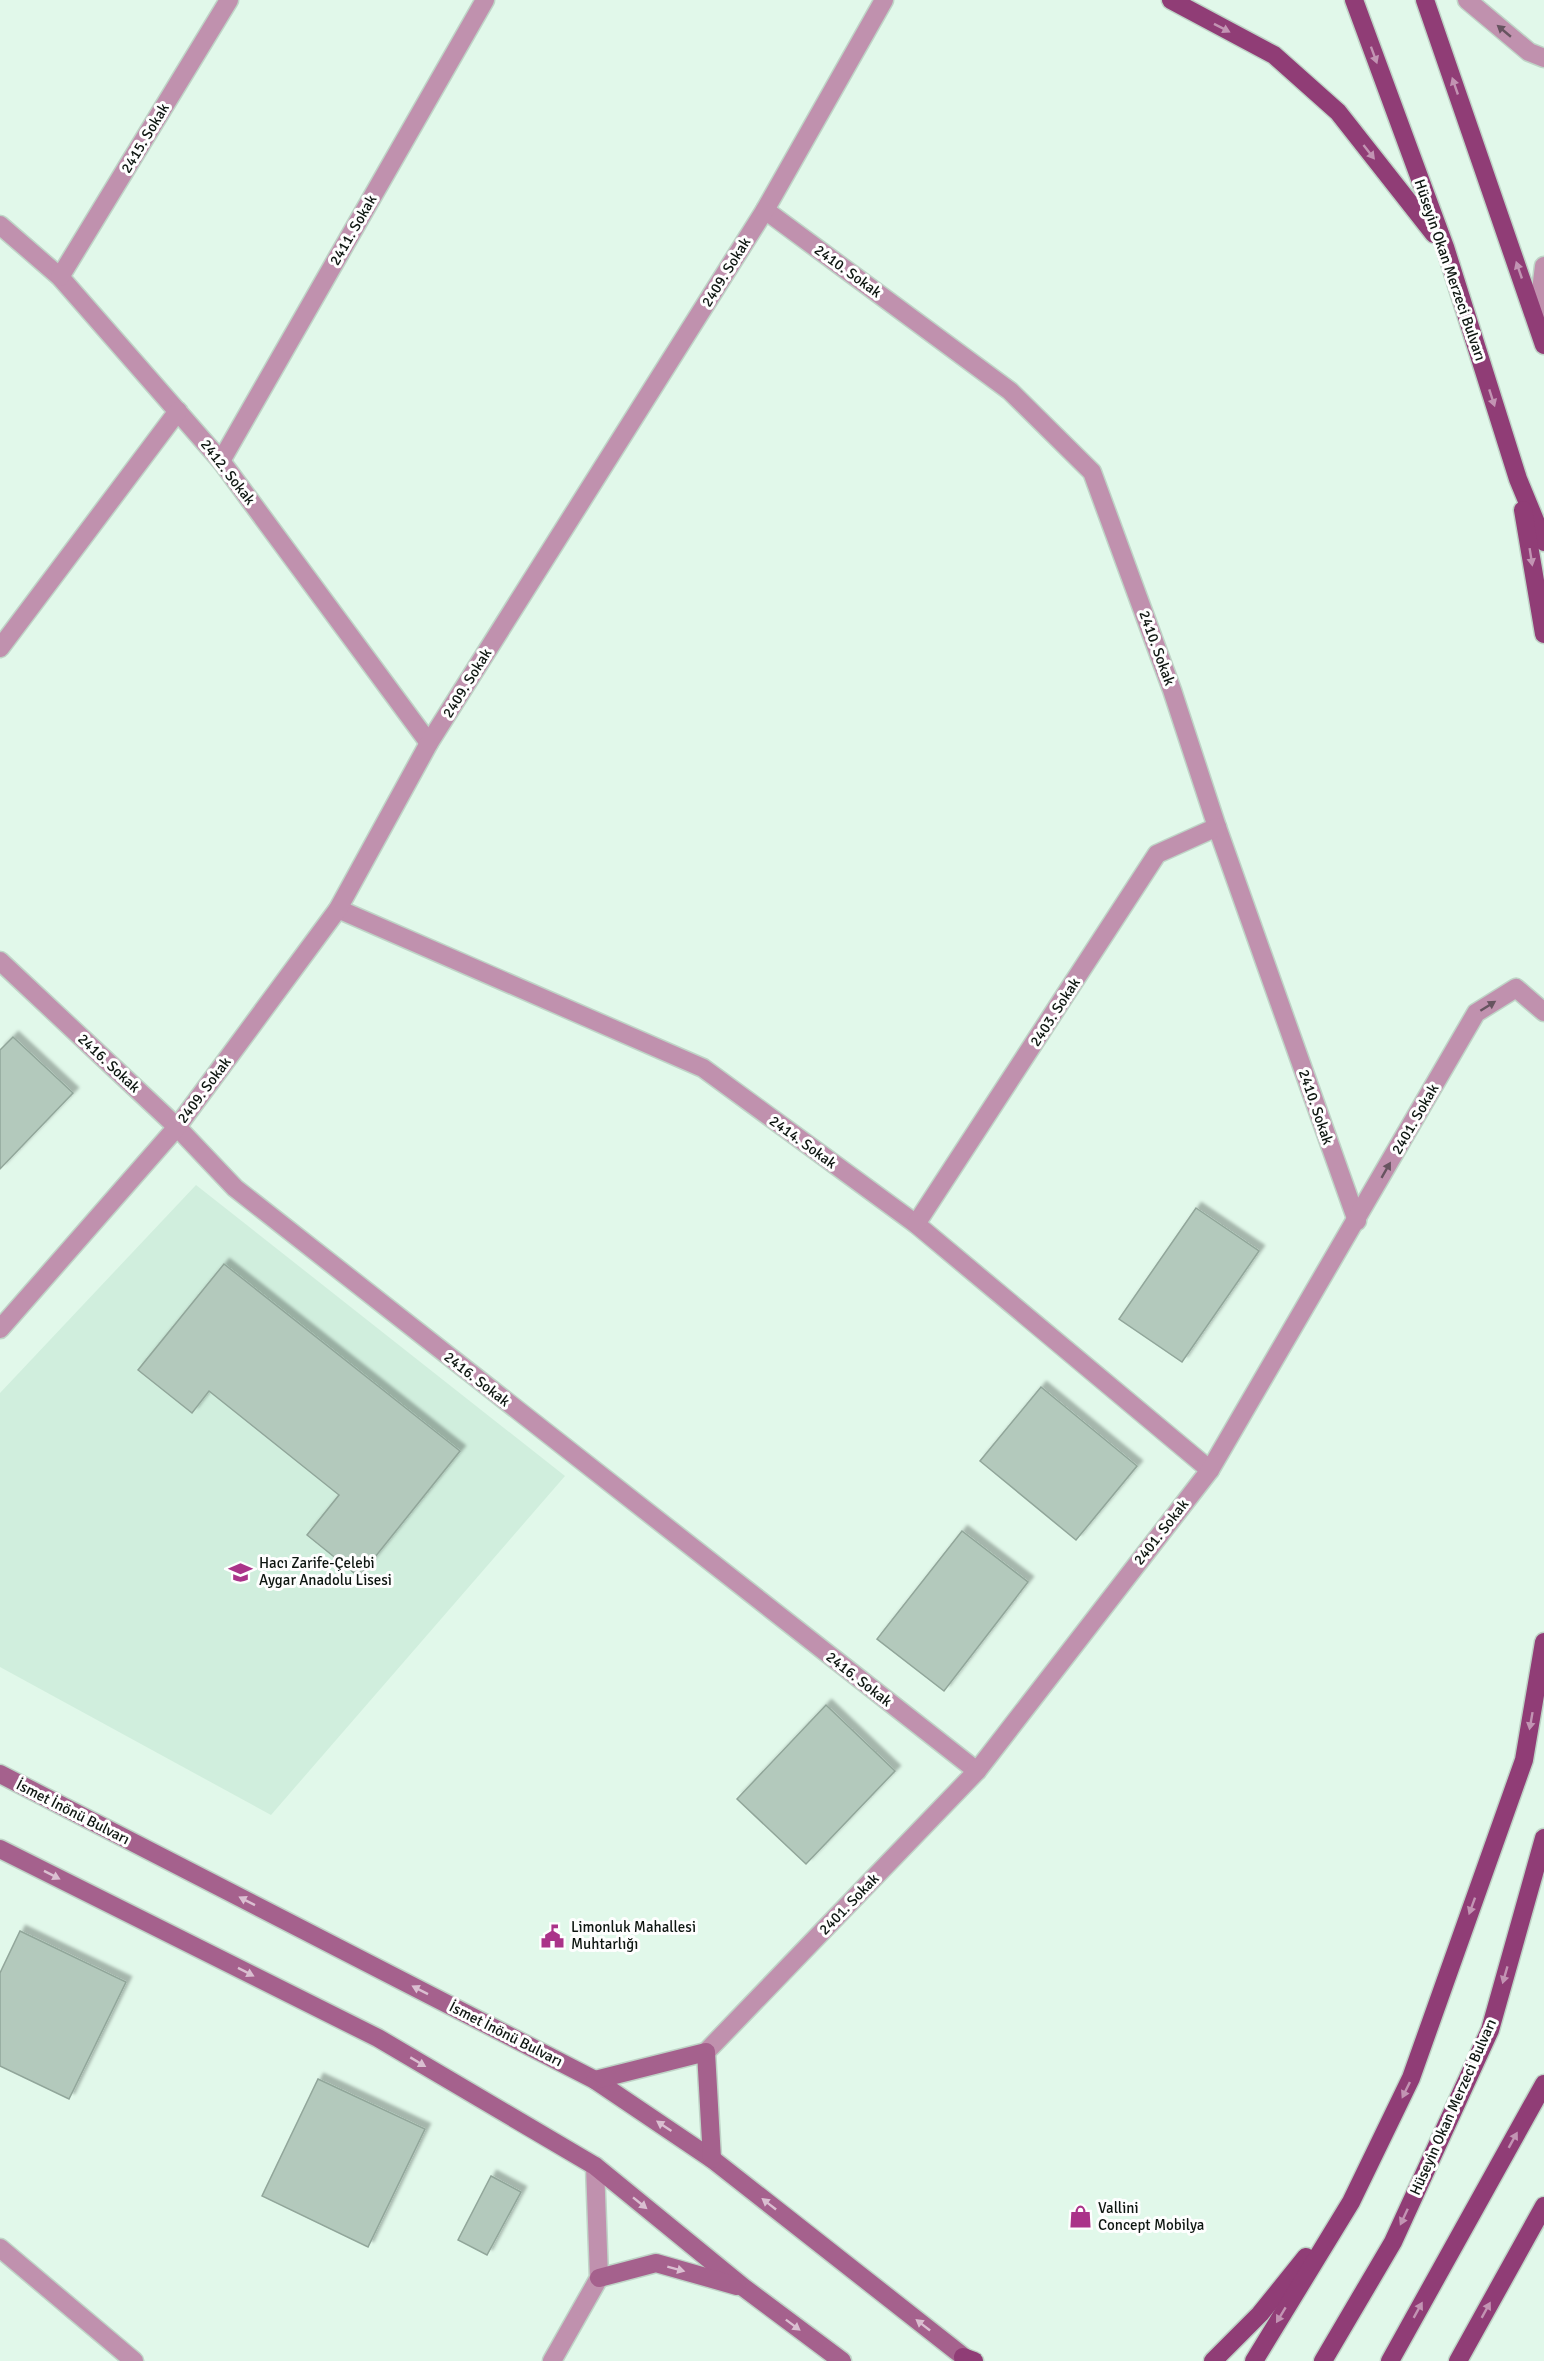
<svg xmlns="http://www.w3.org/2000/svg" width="1544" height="2361" font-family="Signika,sans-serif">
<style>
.built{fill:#d0eedd}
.building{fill:#b3c9bc;stroke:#91a69a;stroke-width:1.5;filter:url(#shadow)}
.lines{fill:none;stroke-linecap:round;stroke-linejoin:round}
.street-casing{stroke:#bfd4c7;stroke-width:21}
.secondary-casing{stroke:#bfd4c7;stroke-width:21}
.primary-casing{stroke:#bfd4c7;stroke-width:21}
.street{stroke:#c091ae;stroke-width:18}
.secondary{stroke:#a5618d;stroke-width:18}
.primary{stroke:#903d76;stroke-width:18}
.oneway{fill:#c294b3}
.oneway2{fill:#675460}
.oneway3{fill:#dabfd1}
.labels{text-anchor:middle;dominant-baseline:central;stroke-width:6;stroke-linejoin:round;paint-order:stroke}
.street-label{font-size:15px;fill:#0e1611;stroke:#fefefe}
.poi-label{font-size:15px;fill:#0e1611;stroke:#fefefe;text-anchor:start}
</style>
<defs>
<filter id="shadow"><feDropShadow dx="5.5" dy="-5.5" stdDeviation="1.5" flood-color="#0004"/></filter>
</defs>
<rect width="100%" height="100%" fill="#e1f8ea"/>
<path class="built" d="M 196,1185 L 565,1476 L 271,1815 L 0,1667 L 0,1393 Z"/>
<g class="building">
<path d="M 13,1037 L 73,1093 L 0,1169 L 0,1050 Z"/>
<path d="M 1196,1208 L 1259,1251 L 1182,1362 L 1119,1319 Z"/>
<path d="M 224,1264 L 460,1451 L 359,1577 L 307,1535 L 339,1495 L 209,1391 L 192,1413 L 138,1370 Z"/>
<path d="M 1041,1387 L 1137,1466 L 1076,1540 L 980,1461 Z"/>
<path d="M 962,1531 L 1028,1582 L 944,1691 L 877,1639 Z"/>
<path d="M 826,1705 L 895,1771 L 806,1864 L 737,1799 Z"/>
<path d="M 20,1931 L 126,1982 L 69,2099 L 0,2066 L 0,1973 Z"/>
<path d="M 318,2079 L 425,2129 L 368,2247 L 262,2196 Z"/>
<path d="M 491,2176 L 521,2192 L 487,2255 L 458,2240 Z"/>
</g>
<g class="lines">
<defs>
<g id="street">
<path d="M 1467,0 L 1529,52 L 1544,58"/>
<path d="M 765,210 L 1010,391 L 1092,472 L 1172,690 L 1217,827 L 1357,1221"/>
<path d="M 0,225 L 60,277 L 221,461 L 429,743"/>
<path d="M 60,277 L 229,0"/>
<path d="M 1537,322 L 1544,266"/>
<path d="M 221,461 L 485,0"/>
<path d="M 0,648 L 178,411"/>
<path d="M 338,909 L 703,1068 L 916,1224 L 1210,1470"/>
<path d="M 0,961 L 177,1127 L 235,1188 L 977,1771"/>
<path d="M 916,1224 L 1157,854 L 1217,827"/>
<path d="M 0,1329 L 177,1127 L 338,909 L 429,743 L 765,210 L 884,0"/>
<path d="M 706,2052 L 977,1771 L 1210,1470 L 1476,1013 L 1516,988 L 1544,1012"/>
<path d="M 0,2248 L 134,2361"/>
<path d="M 552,2361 L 599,2278 L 595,2166"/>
</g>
<g id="secondary">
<path d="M 0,1774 L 595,2080 L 712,2159 L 969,2361"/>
<path d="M 0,1849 L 378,2038 L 595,2166 L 743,2287 L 842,2361"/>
<path d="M 595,2080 L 706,2052 L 712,2159"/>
<path d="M 599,2278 L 656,2263 L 737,2286"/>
</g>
<g id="primary">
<path d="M 1171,0 L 1274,55 L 1338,112 L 1434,234"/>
<path d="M 1354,0 L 1445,247 L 1518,479 L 1544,542"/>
<path d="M 1425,0 L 1544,345"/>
<path d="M 1523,510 L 1544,634"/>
<path d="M 963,2357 L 974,2361"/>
<path d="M 1213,2361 L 1260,2314 L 1306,2257"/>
<path d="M 1254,2361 L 1351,2202 L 1411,2078 L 1524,1760 L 1544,1642"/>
<path d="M 1323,2361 L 1393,2242 L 1490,2030 L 1544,1838"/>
<path d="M 1390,2361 L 1544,2084"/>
<path d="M 1458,2361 L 1544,2206"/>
</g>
</defs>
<use href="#street" class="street-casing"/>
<use href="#secondary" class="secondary-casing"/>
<use href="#primary" class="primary-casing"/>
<use href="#street" class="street"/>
<use href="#secondary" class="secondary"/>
<use href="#primary" class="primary"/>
</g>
<defs><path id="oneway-solid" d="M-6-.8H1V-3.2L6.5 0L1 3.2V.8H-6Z" transform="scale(1.5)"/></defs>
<g class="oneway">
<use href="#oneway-solid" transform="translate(1222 28) rotate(27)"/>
<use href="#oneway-solid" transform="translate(1374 55) rotate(70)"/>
<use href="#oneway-solid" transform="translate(1455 86) rotate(-109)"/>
<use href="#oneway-solid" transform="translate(1369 152) rotate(52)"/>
<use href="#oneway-solid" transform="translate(1519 270) rotate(-109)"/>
<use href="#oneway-solid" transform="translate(1492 398) rotate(72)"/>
<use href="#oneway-solid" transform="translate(1531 557) rotate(81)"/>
<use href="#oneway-solid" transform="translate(1531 1721) rotate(100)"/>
<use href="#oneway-solid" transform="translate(1472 1906) rotate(110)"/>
<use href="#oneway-solid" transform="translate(1505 1975) rotate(106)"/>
<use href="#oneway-solid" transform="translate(1406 2090) rotate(116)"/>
<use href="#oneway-solid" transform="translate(1513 2140) rotate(-61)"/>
<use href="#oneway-solid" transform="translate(1404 2217) rotate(115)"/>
<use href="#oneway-solid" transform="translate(1418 2310) rotate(-61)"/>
<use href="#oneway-solid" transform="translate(1486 2310) rotate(-61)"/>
<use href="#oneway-solid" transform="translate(1281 2315) rotate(121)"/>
</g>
<g class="oneway2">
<use href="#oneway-solid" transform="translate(1504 31) rotate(-140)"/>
<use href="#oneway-solid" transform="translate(1488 1006) rotate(-32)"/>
<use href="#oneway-solid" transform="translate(1386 1170) rotate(-60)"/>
</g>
<g class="oneway3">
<use href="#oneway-solid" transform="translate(52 1875) rotate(27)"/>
<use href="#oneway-solid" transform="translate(247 1901) rotate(-153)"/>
<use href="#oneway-solid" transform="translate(246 1972) rotate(27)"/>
<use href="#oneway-solid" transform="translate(420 1990) rotate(-153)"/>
<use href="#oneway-solid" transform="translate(418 2062) rotate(31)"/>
<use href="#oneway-solid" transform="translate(664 2126) rotate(-146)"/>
<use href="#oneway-solid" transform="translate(640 2203) rotate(39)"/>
<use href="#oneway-solid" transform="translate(769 2204) rotate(-142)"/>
<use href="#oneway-solid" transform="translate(676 2269) rotate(15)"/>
<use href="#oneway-solid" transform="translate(793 2325) rotate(37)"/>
<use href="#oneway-solid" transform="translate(923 2325) rotate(-142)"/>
</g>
<defs>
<symbol id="school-bare" viewBox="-9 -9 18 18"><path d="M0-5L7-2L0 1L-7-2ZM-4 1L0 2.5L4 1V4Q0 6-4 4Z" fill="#aa3389" stroke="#fefefe" stroke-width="2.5" paint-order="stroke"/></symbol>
<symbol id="civic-bare" viewBox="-9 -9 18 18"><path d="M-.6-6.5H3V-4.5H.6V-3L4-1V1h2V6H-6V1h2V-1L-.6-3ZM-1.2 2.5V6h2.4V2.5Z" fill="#aa3389" stroke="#fefefe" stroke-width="2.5" paint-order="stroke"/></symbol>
<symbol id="shop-bare" viewBox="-9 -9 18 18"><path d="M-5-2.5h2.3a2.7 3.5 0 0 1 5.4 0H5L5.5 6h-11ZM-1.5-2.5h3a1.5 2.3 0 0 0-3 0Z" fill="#aa3389" stroke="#fefefe" stroke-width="2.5" paint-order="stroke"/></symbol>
</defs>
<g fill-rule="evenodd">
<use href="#school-bare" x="224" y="1556" width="33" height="33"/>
<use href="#civic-bare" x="536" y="1920" width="33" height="33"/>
<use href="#shop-bare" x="1064" y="2200" width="33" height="33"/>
</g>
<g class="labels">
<g class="street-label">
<text transform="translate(145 138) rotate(-59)">2415. Sokak</text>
<text transform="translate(353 230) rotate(-60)">2411. Sokak</text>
<text transform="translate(1450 270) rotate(71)">Hüseyin Okan Merzeci Bulvarı</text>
<text transform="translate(848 271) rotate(36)">2410. Sokak</text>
<text transform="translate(726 272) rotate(-58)">2409. Sokak</text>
<text transform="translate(228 472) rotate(52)">2412. Sokak</text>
<text transform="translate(1157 648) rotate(70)">2410. Sokak</text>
<text transform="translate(467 683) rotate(-58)">2409. Sokak</text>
<text transform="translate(1055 1012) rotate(-57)">2403. Sokak</text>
<text transform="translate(109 1063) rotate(43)">2416. Sokak</text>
<text transform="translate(204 1090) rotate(-53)">2409. Sokak</text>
<text transform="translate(1316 1107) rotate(71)">2410. Sokak</text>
<text transform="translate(1415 1119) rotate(-60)">2401. Sokak</text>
<text transform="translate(803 1142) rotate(36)">2414. Sokak</text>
<text transform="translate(477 1379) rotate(38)">2416. Sokak</text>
<text transform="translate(1161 1532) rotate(-52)">2401. Sokak</text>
<text transform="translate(859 1679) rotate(38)">2416. Sokak</text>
<text transform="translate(73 1812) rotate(27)">İsmet İnönü Bulvarı</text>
<text transform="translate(849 1904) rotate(-46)">2401. Sokak</text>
<text transform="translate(506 2034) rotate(27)">İsmet İnönü Bulvarı</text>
<text transform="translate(1453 2107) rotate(-66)">Hüseyin Okan Merzeci Bulvarı</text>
</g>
<g class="poi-label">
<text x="259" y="1563">Hacı Zarife-Çelebi<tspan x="259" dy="17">Aygar Anadolu Lisesi</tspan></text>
<text x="571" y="1927">Limonluk Mahallesi<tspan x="571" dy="17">Muhtarlığı</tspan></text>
<text x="1098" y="2208">Vallini<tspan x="1098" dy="17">Concept Mobilya</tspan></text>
</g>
</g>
</svg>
